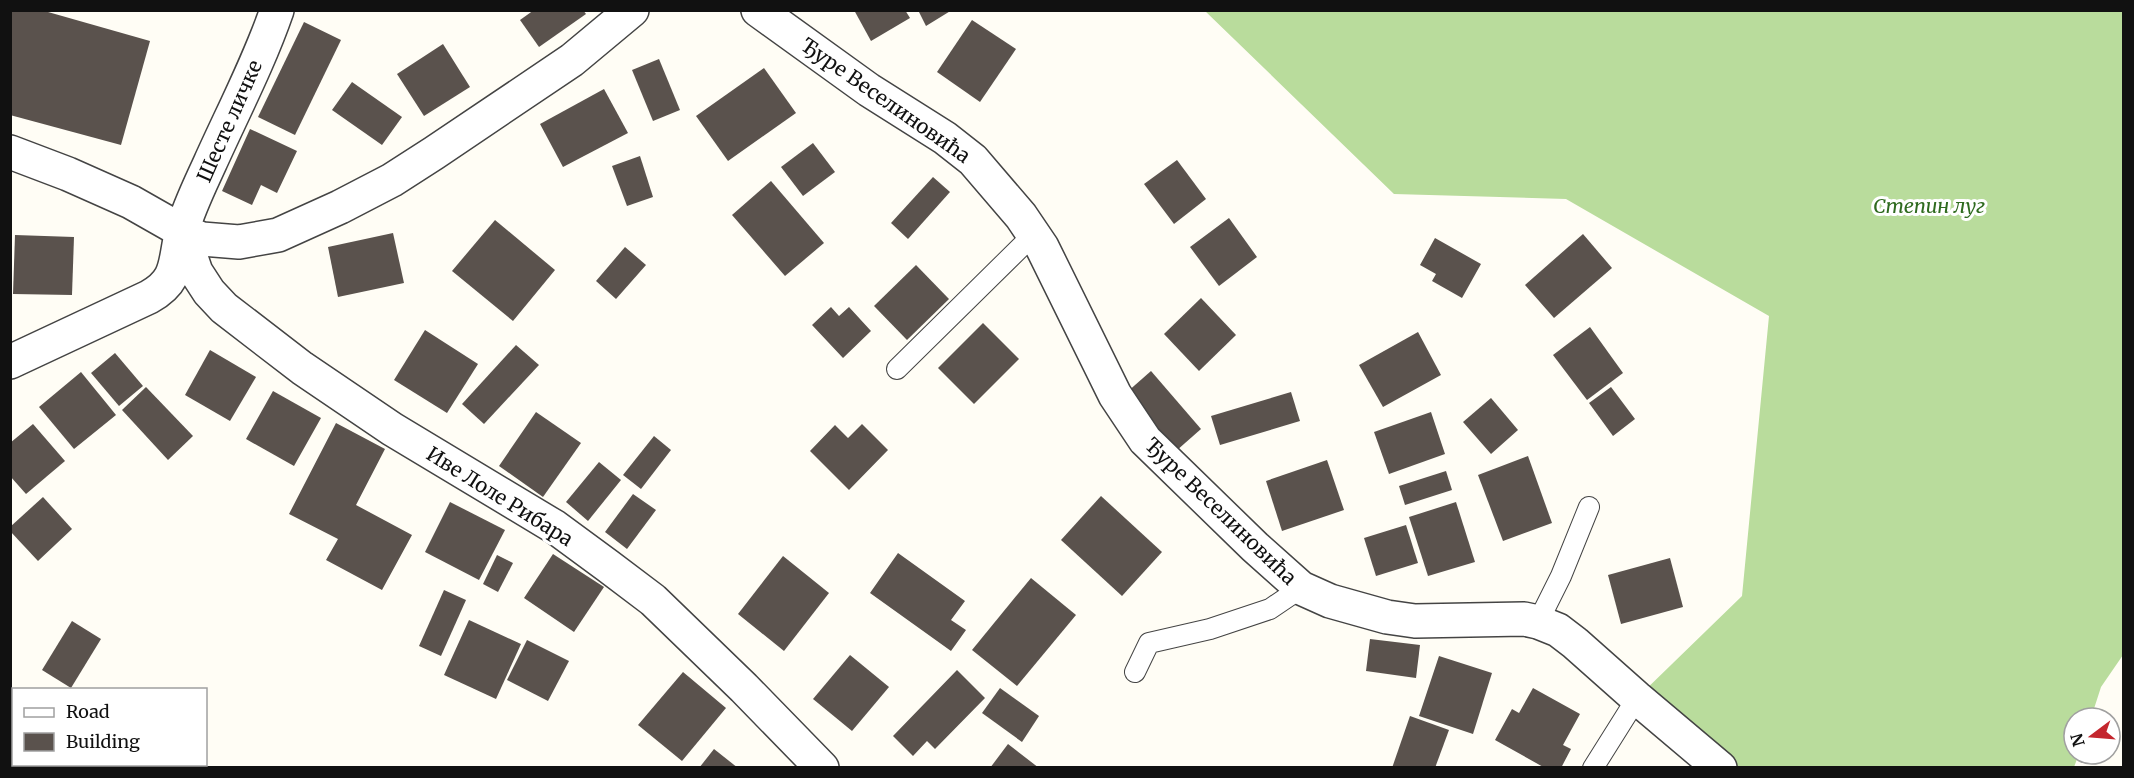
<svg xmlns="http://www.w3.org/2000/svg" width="2134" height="778" font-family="Merriweather,serif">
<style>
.forest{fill:#b9dc9c}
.building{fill:#5a524d}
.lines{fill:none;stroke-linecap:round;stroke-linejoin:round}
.service-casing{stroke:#444;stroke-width:22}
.minor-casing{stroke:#444;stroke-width:36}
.tertiary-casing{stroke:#444;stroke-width:36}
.service{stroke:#fff;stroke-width:20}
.minor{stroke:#fff;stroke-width:33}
.tertiary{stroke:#fff;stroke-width:33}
.labels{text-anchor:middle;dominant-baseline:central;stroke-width:6;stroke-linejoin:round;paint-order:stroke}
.street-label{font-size:20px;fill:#111;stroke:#fff}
.park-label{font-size:20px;font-style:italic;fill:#2f6b1f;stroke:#fff}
</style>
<rect width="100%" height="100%" fill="#fffdf5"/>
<path class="forest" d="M 1205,11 L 2123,11 L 2123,655 L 2101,687 L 2091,718 L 2074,718 L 2074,754 L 2079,754 L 2074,767 L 1720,767 L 1637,698 L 1742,596 L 1769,316 L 1566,199 L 1394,194 Z"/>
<g class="building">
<path d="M 10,10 L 41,10 L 150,41 L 121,145 L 10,115 Z"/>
<path d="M 534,10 L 583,10 L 586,14 L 539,47 L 520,20 Z"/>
<path d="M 854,10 L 905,10 L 910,18 L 871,41 Z"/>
<path d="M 918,10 L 952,10 L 926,26 Z"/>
<path d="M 972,20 L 1016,49 L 980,102 L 937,72 Z"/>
<path d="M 304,22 L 341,40 L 295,135 L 258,117 Z"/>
<path d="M 443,44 L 470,87 L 424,116 L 397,74 Z"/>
<path d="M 659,59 L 680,110 L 653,121 L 632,70 Z"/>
<path d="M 764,68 L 796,113 L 728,161 L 696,116 Z"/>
<path d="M 352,82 L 402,117 L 382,145 L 332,110 Z"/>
<path d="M 604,89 L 628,133 L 563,167 L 540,124 Z"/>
<path d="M 250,129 L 297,151 L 277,193 L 261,185 L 252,205 L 222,191 Z"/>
<path d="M 813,143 L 835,172 L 803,196 L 781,167 Z"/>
<path d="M 640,156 L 653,197 L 627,206 L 612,166 Z"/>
<path d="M 1177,160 L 1206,199 L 1174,224 L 1144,184 Z"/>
<path d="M 933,177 L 950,192 L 908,239 L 891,223 Z"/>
<path d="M 771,181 L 824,243 L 785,276 L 732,215 Z"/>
<path d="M 1229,218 L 1257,257 L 1219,286 L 1190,247 Z"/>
<path d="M 495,220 L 555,270 L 513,321 L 452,271 Z"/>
<path d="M 393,233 L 404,283 L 338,297 L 328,247 Z"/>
<path d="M 1583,234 L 1612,268 L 1554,318 L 1525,285 Z"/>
<path d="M 15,235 L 74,237 L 72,295 L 13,294 Z"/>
<path d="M 1435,238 L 1481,264 L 1462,298 L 1432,281 L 1436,274 L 1420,265 Z"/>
<path d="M 625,247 L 646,265 L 616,299 L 596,281 Z"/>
<path d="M 916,265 L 949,299 L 907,340 L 874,306 Z"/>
<path d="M 1201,298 L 1236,335 L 1199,371 L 1164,334 Z"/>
<path d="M 831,307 L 839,316 L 849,307 L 871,331 L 843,358 L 812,325 Z"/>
<path d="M 983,323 L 1019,359 L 974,404 L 938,368 Z"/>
<path d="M 1590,327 L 1623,373 L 1587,400 L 1553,355 Z"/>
<path d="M 425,330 L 478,364 L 447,413 L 394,380 Z"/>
<path d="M 1418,332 L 1441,375 L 1383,407 L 1359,365 Z"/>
<path d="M 516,345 L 539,365 L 484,424 L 462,404 Z"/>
<path d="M 210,350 L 256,377 L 230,421 L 185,395 Z"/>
<path d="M 115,353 L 143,386 L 119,406 L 91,373 Z"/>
<path d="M 1151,371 L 1201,429 L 1176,451 L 1126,393 Z"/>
<path d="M 81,372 L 116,415 L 74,449 L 39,407 Z"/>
<path d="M 146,387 L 193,436 L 168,460 L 122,410 Z"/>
<path d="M 1611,387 L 1635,419 L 1613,436 L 1589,403 Z"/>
<path d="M 273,391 L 321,418 L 294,466 L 246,439 Z"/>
<path d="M 1291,392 L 1300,421 L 1220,445 L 1211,416 Z"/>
<path d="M 1491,398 L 1518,430 L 1491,454 L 1463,422 Z"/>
<path d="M 536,412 L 581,443 L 543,497 L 499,466 Z"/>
<path d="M 1431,412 L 1445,454 L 1389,474 L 1374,432 Z"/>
<path d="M 336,423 L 385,449 L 356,505 L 412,535 L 382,590 L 326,560 L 338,539 L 289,514 Z"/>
<path d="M 33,424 L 65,461 L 26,494 L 10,476 L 10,443 Z"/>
<path d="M 862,424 L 888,450 L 849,490 L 810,451 L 835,425 L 848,438 Z"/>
<path d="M 654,436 L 671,450 L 641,489 L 623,475 Z"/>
<path d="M 1528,456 L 1552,523 L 1503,541 L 1478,475 Z"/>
<path d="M 1327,460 L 1344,510 L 1282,531 L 1266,481 Z"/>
<path d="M 599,462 L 621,480 L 588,521 L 566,502 Z"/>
<path d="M 1446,471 L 1452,490 L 1405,505 L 1399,486 Z"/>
<path d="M 633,494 L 656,510 L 627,549 L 605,532 Z"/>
<path d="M 1101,496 L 1162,552 L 1122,596 L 1061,540 Z"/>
<path d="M 43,497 L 72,529 L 38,561 L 10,531 L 10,527 Z"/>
<path d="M 450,502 L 505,530 L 479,580 L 425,552 Z"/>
<path d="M 1456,502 L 1475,562 L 1428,576 L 1409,517 Z"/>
<path d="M 1406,525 L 1418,563 L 1376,576 L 1364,538 Z"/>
<path d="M 898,553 L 965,601 L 951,620 L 966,630 L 951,651 L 870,593 Z"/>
<path d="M 553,554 L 604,587 L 574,632 L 524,598 Z"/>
<path d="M 497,555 L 513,563 L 498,592 L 483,584 Z"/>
<path d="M 783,556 L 829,593 L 784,651 L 738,614 Z"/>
<path d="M 1670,558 L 1683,607 L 1621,624 L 1608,575 Z"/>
<path d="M 1031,578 L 1076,615 L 1017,686 L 972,650 Z"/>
<path d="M 444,590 L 466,600 L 441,656 L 419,646 Z"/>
<path d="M 469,620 L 521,644 L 496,699 L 444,675 Z"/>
<path d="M 72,621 L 101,639 L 71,688 L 42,670 Z"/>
<path d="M 1370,639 L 1420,645 L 1416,678 L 1366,671 Z"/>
<path d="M 527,640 L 569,661 L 548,701 L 507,680 Z"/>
<path d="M 850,655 L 889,687 L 852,731 L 813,699 Z"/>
<path d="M 1439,656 L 1492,673 L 1473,734 L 1419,716 Z"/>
<path d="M 957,670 L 985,698 L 935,749 L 927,741 L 913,756 L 893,736 Z"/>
<path d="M 683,672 L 726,708 L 682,761 L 638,725 Z"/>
<path d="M 1000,688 L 1039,716 L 1022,742 L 982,713 Z"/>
<path d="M 1533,688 L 1580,714 L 1563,745 L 1571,749 L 1561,768 L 1545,768 L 1495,740 L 1512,709 L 1519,713 Z"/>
<path d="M 1410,716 L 1449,730 L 1435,768 L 1392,768 Z"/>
<path d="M 1008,744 L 1039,768 L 990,768 Z"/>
<path d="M 714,749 L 738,768 L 699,768 Z"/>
<path d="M 10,756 L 14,758 L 14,765 L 22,765 L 20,768 L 10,768 Z"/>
</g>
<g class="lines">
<defs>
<g id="service">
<path d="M 897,369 L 1034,234"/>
<path d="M 1538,622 L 1561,576 L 1589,507"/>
<path d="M 1135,672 L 1149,643 L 1210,629 L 1270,609 L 1301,588"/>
<path d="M 1593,768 L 1637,698"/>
</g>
<g id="minor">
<path d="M 758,10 L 869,90 L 945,138 L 973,160 L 1021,216 L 1042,247 L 1115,395 L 1145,440 L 1255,547 L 1301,588 L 1330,601 L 1387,617 L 1415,621 L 1524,619 L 1538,622 L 1558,630 L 1575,643 L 1637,698 L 1720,768"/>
<path d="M 182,231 L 196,272 L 209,292 L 224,308 L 302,368 L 392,429 L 555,527 L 608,566 L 653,600 L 744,688 L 822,768"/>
<path d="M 10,362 L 149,297 C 180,280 174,261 182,231 C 189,207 200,185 210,163 C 233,112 259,62 277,10"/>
</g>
<path id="tertiary" d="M 10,152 L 68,174 L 131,202 L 182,231 L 202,239 L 239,242 L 278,235 L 340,207 L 392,180 L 434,153 L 572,60 L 632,10"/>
</defs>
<use href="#service" class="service-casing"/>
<use href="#minor" class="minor-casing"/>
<use href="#tertiary" class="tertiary-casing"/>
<use href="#service" class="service"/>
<use href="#minor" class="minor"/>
<use href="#tertiary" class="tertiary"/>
</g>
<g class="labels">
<g class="street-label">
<text transform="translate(886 100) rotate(35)">Ђуре Веселиновића</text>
<text transform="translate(229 121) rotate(-66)">Шесте личке</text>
<text transform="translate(500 496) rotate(32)">Иве Лоле Рибара</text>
<text transform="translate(1221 511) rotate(44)">Ђуре Веселиновића</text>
</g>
<g class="park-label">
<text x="1929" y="205">Степин луг</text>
</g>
</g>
<rect width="2134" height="778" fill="none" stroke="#111111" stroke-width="24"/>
<rect x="12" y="688" width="195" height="78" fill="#ffffff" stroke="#a0a0a0" stroke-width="1.5"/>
<rect x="24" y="708" width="30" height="9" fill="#ffffff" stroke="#a0a0a0" stroke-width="1.5"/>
<text x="66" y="718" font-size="18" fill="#111111">Road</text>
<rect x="24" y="733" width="30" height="18" fill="#5a524d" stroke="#a0a0a0" stroke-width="1.5"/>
<text x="66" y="748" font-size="18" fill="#111111">Building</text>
<g transform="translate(2092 736) rotate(254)"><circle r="28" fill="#ffffff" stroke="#a0a0a0" stroke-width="1.5"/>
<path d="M0-4.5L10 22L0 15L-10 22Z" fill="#c4262e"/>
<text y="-9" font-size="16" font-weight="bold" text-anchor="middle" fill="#111111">N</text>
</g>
</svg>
